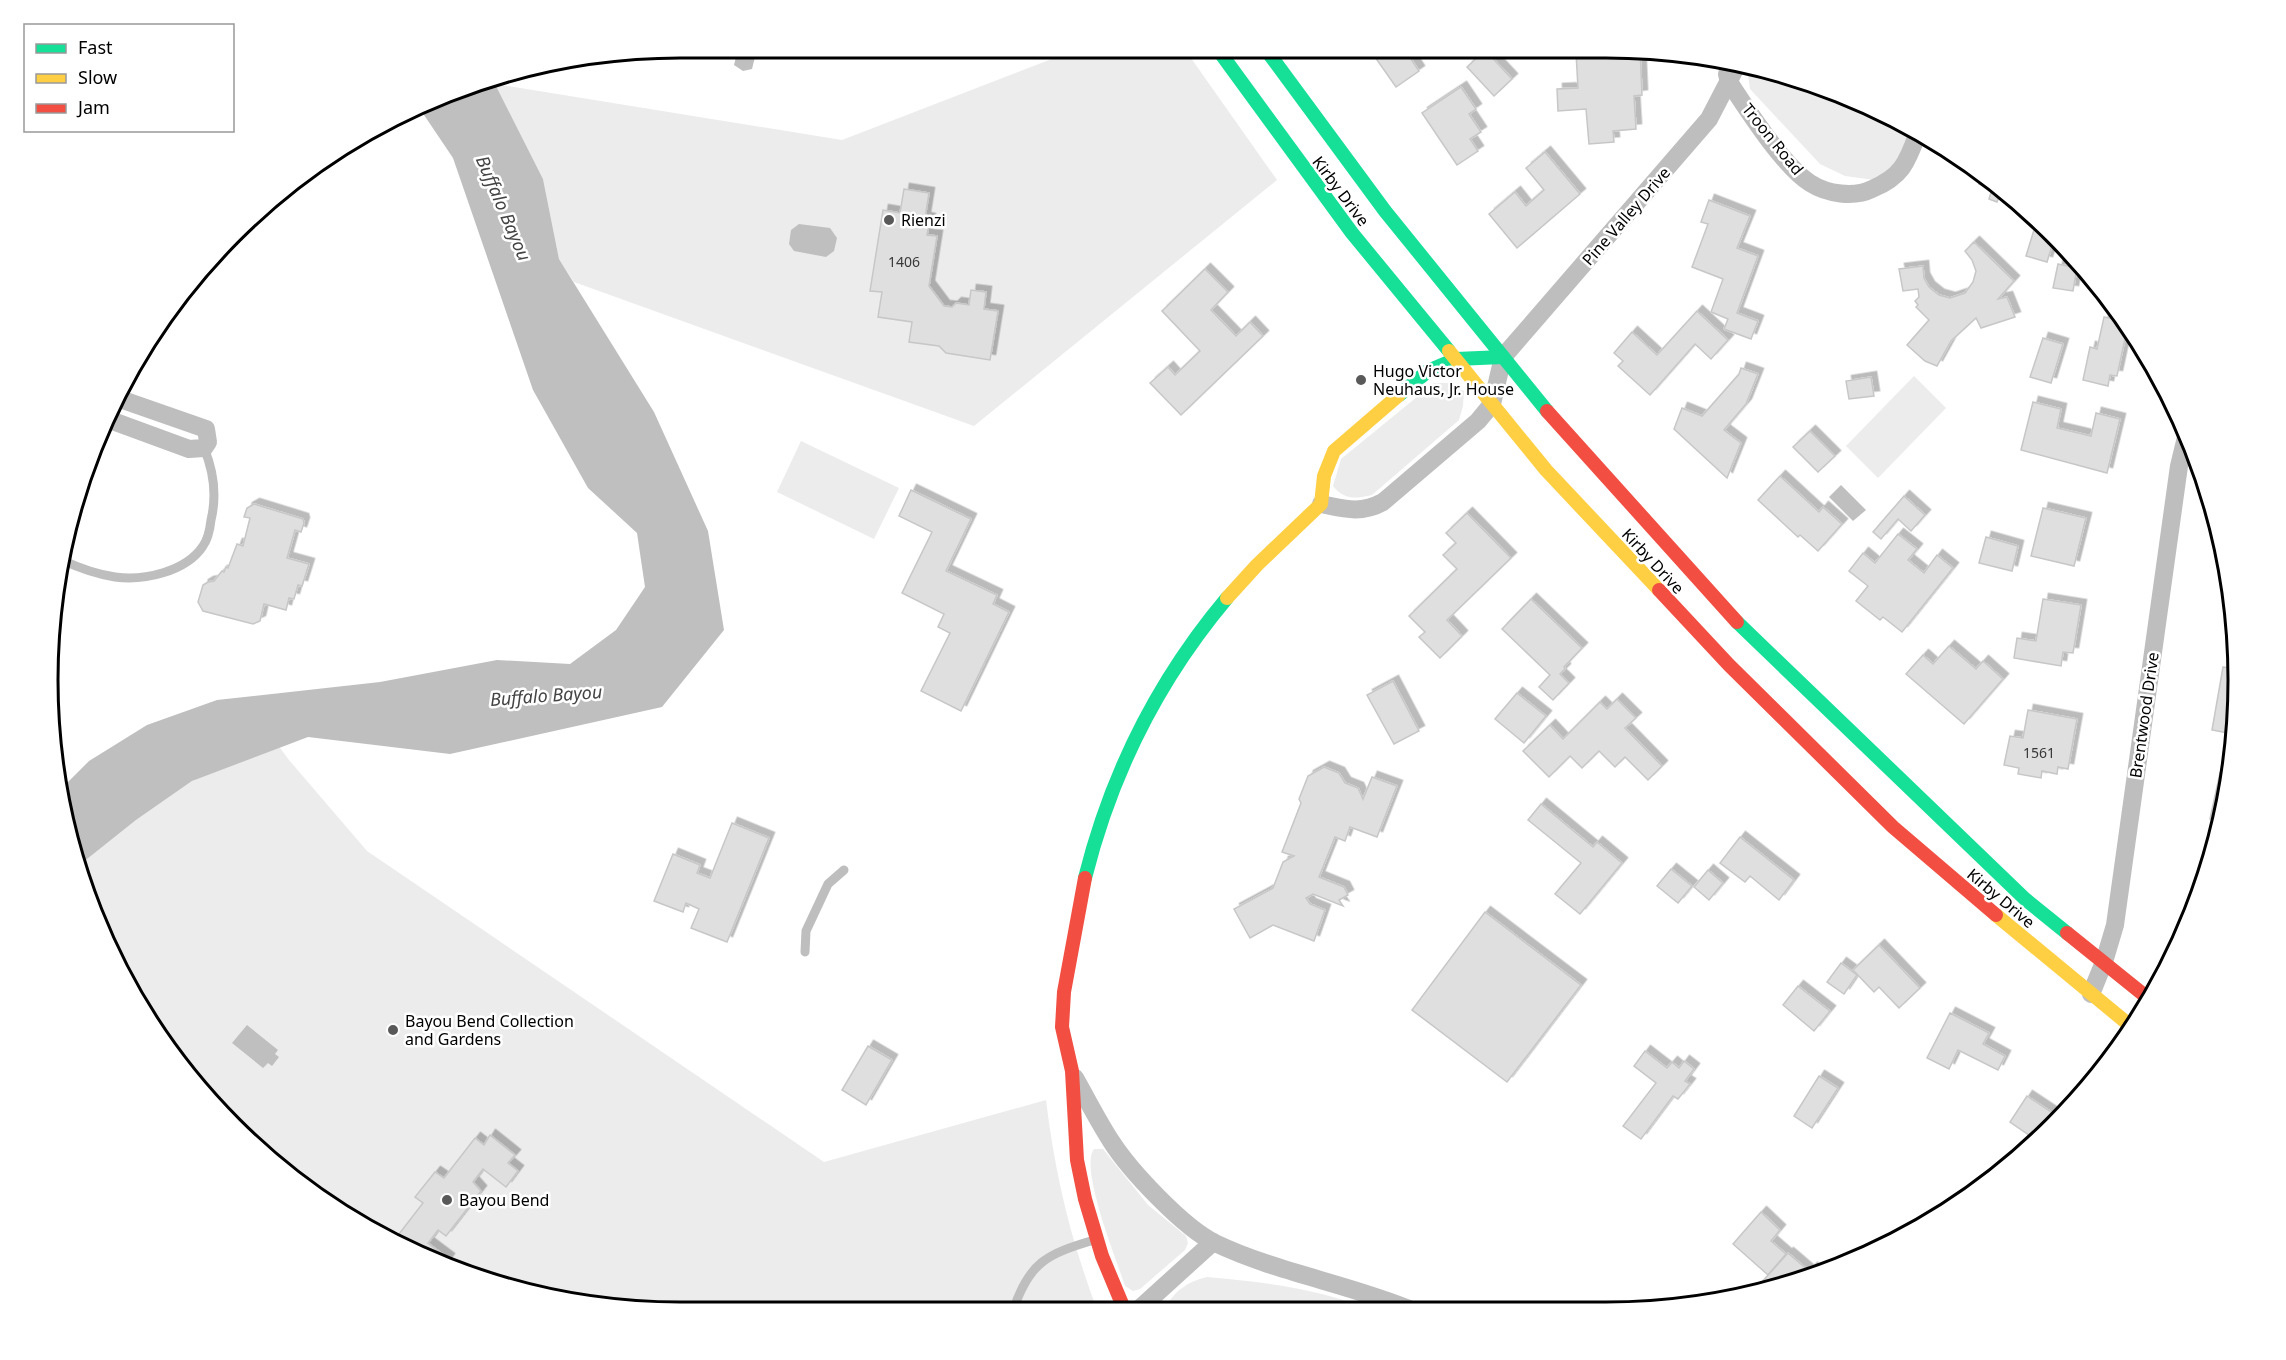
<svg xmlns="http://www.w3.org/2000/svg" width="2286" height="1360" font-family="'Noto Sans',sans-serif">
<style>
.green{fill:#ececec}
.water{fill:#bfbfbf}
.building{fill:#dfdfdf;stroke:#c7c7c7;stroke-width:1.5;filter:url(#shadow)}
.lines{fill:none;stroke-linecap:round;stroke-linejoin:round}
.lane{stroke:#bebebe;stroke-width:9}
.street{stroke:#bebebe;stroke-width:18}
.fast{stroke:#16e098;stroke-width:14}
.slow{stroke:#ffcf43;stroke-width:14}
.jam{stroke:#f24e42;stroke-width:14}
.poi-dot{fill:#595959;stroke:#fff;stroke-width:2}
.labels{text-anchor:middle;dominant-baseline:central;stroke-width:5;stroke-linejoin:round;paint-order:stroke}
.number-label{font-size:14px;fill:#383838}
.street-label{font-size:16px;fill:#000;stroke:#fff}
.poi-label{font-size:16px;fill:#000;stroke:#fff;text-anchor:start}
.water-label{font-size:18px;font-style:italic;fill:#444;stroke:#fff}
.rim{fill:none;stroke:#000;stroke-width:3}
</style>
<defs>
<filter id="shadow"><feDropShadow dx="5.5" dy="-5.5" stdDeviation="0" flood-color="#0004"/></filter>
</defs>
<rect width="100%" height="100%" fill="#fff"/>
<g class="green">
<path d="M 1186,51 L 1277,180 L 974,426 L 574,282 L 559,259 L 543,179 L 495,84 L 842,140 L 1070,52 Z"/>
<path d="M 1747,69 L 1809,82 L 1910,131 L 1895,165 L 1874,180 L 1845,176 L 1820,164 L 1750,89 Z"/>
<path d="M 1914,376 L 1946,408 L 1878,478 L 1846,446 Z"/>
<path d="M 1434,383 L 1448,383 L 1464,391 L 1463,406 L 1459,420 L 1372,495 C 1356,499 1344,500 1333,486 L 1341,459 Z"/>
<path d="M 801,441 L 899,488 L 874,539 L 777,492 Z"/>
<path d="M 275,741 L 289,760 L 367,851 L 824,1162 L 1046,1100 C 1055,1174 1070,1237 1096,1307 L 1088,1311 L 638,1311 L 477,1278 L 329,1205 L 233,1127 L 178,1064 L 133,996 L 82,883 L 77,867 L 136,820 L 192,781 Z"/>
<path d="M 1094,1149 L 1103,1149 L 1148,1205 L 1186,1236 L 1188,1243 L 1185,1250 L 1140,1289 L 1133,1291 L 1125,1286 C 1117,1261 1079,1168 1094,1149 Z"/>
<path d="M 1207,1277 C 1265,1282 1321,1289 1374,1311 L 1164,1311 C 1173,1291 1187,1282 1207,1277 Z"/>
</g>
<g class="water">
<path d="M 737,53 L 756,53 L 752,69 L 743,71 L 734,65 Z"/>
<path d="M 488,79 L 495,84 L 543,179 L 559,259 L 654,412 L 708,531 L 724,630 L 662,707 L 450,754 L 308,737 L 192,781 L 136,820 L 77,867 L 60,803 L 59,787 L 66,784 L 89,761 L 147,725 L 217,700 L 380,682 L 497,660 L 570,664 L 616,630 L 645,587 L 637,533 L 588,488 L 533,390 L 453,158 L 418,106 Z"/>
<path d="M 799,224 L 830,228 L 837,238 L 834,251 L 826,257 L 794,251 L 789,244 L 791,230 Z"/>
<path d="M 1841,485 L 1866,510 L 1853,521 L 1829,497 Z"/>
<path d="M 247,1025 L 278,1050 L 275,1054 L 279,1057 L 272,1066 L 268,1063 L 263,1068 L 232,1043 Z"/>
</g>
<g class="building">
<path d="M 1640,49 L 1642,95 L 1634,96 L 1636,129 L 1613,131 L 1614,142 L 1589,144 L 1586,109 L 1558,111 L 1557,89 L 1578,88 L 1576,53 L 1583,52 L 1582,50 Z"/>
<path d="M 1370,50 L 1405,50 L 1419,71 L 1396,87 Z"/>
<path d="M 1485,50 L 1512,79 L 1494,96 L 1467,67 Z"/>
<path d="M 1461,87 L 1476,109 L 1469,114 L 1481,132 L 1470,139 L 1478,151 L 1457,165 L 1422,113 Z"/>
<path d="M 1545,152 L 1580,194 L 1517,248 L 1489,214 L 1515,192 L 1526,206 L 1544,190 L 1526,168 Z"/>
<path d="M 1982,175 L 2001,191 L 1997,202 L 1989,199 L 1992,189 L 1979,184 Z"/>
<path d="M 904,189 L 929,193 L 925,218 L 930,219 L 927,235 L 937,236 L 929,286 L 944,306 L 952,307 L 956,303 L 969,305 L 971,290 L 986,292 L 984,309 L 998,311 L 990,360 L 946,353 L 939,346 L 909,342 L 912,322 L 878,317 L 882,292 L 870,291 L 883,210 L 900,213 Z"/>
<path d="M 1709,200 L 1750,216 L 1737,248 L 1758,256 L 1737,313 L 1758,321 L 1751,339 L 1724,329 L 1728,319 L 1711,312 L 1723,279 L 1692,267 L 1708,224 L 1701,222 Z"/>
<path d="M 2037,220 L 2055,236 L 2047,262 L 2026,256 Z"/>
<path d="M 1974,242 L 2014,281 L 1998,299 L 2007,297 L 2015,317 L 1981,328 L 1976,318 L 1951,341 L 1937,366 L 1925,361 L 1907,345 L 1929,320 L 1916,307 L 1918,305 L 1915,301 L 1919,297 L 1918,289 L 1903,291 L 1899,269 L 1923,266 L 1924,278 L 1929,287 L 1939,295 L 1950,298 L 1965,293 L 1973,282 L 1976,271 L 1972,260 L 1965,251 Z"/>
<path d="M 2058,264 L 2077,268 L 2073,291 L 2053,288 Z"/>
<path d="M 1205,269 L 1228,292 L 1211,310 L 1236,336 L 1250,322 L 1263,336 L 1181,415 L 1150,383 L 1168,367 L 1175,375 L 1200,351 L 1162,311 Z"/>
<path d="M 1697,311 L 1728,340 L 1711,359 L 1695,344 L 1650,395 L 1618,366 L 1623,361 L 1614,353 L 1632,332 L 1657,355 Z"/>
<path d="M 2104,317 L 2125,321 L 2128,325 L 2117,376 L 2110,375 L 2108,386 L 2083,380 L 2090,347 L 2097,349 Z"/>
<path d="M 2043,338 L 2063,344 L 2051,383 L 2030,377 Z"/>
<path d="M 1741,368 L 1758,374 L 1746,404 L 1724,430 L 1741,443 L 1727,478 L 1674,429 L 1682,408 L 1702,416 L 1739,374 Z"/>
<path d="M 1871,377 L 1874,396 L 1849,399 L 1846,381 Z"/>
<path d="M 2033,402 L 2061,409 L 2057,428 L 2091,436 L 2096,413 L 2120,419 L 2107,473 L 2021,450 Z"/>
<path d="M 1810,431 L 1835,456 L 1818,472 L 1793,447 Z"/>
<path d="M 1780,476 L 1819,512 L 1823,507 L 1842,524 L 1818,551 L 1800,535 L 1798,537 L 1758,500 Z"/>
<path d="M 911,490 L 971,519 L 946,571 L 997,595 L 993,604 L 1009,612 L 961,711 L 921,691 L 950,633 L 938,627 L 944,614 L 902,593 L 932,532 L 899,516 Z"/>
<path d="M 1904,496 L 1925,515 L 1911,531 L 1898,519 L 1881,539 L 1873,532 Z"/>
<path d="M 254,504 L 303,519 L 304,523 L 301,532 L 295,530 L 287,558 L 309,564 L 302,586 L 298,585 L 294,599 L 289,598 L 286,610 L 264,604 L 260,621 L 253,624 L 203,611 L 198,602 L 203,585 L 208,582 L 214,581 L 222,571 L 224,572 L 226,567 L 228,568 L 237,544 L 243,546 L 250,518 L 244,517 L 247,508 Z"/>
<path d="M 2043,508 L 2086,518 L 2074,566 L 2031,556 Z"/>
<path d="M 1467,513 L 1511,558 L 1447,620 L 1462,636 L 1440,658 L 1419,637 L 1425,632 L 1409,616 L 1457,569 L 1443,555 L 1456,543 L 1446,533 Z"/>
<path d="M 1898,534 L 1917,549 L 1908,560 L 1924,573 L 1937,555 L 1953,568 L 1902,632 L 1883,617 L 1880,620 L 1856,601 L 1868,586 L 1849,571 L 1863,553 L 1875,563 Z"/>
<path d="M 1986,537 L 2018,546 L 2012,571 L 1979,563 Z"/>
<path d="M 1531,599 L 1582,648 L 1564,667 L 1565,669 L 1560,674 L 1569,683 L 1553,700 L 1539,687 L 1550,675 L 1502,629 Z"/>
<path d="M 2043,599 L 2081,605 L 2073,653 L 2063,652 L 2061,666 L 2014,658 L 2017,638 L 2036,641 Z"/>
<path d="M 2232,620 L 2234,640 L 2228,638 Z"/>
<path d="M 1949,646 L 1976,669 L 1983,661 L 2003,679 L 1964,724 L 1906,674 L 1923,655 L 1933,664 Z"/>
<path d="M 2223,667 L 2237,669 L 2238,680 L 2233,734 L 2212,730 Z"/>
<path d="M 1393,681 L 1419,731 L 1394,744 L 1367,695 Z"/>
<path d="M 1517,693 L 1546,716 L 1524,743 L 1495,719 Z"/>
<path d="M 1617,699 L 1636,718 L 1625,728 L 1662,766 L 1648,780 L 1625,757 L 1615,767 L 1599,751 L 1582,768 L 1570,756 L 1549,777 L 1523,751 L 1550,725 L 1563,739 L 1600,702 L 1607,709 Z"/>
<path d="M 2028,710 L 2077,719 L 2068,769 L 2058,767 L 2057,774 L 2042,771 L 2041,778 L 2018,774 L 2019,768 L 2004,765 L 2010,736 L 2023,738 Z"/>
<path d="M 1324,767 L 1339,773 L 1345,783 L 1358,788 L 1363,799 L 1372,777 L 1397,786 L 1377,837 L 1350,827 L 1345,841 L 1335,837 L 1319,877 L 1344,887 L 1348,895 L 1339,900 L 1343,906 L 1313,894 L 1306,898 L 1310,904 L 1325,910 L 1314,941 L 1273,925 L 1250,938 L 1234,909 L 1273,888 L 1283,862 L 1294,856 L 1282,852 L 1301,803 L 1299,799 L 1308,776 Z"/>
<path d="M 2220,773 L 2229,775 L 2226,804 L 2221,821 L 2210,819 Z"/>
<path d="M 1541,804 L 1593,847 L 1597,842 L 1622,863 L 1580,914 L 1555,894 L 1581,863 L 1528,820 Z"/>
<path d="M 732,823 L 769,838 L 727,942 L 691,928 L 699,909 L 686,903 L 683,912 L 654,901 L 673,854 L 700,865 L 697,873 L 710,878 Z"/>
<path d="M 1740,837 L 1794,880 L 1779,900 L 1750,876 L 1745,882 L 1720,863 Z"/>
<path d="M 1671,869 L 1692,886 L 1678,903 L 1657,886 Z"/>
<path d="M 1708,870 L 1723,883 L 1709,900 L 1694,887 Z"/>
<path d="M 1485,912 L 1581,985 L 1507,1082 L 1412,1010 Z"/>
<path d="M 1879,945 L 1920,988 L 1899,1008 L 1879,987 L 1874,992 L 1853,970 Z"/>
<path d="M 1841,963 L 1857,975 L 1844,994 L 1827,982 Z"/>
<path d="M 1798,986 L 1830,1011 L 1814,1031 L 1783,1005 Z"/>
<path d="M 1950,1013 L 1989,1033 L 1983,1044 L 2005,1056 L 1998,1070 L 1958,1050 L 1949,1069 L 1927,1058 Z"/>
<path d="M 868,1046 L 892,1060 L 866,1105 L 842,1090 Z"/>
<path d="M 1645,1051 L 1667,1068 L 1672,1062 L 1679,1068 L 1684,1061 L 1694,1069 L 1685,1081 L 1690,1084 L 1678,1099 L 1673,1096 L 1641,1139 L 1623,1126 L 1656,1083 L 1634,1066 Z"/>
<path d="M 1819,1076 L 1838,1088 L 1812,1128 L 1794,1116 Z"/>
<path d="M 2027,1096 L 2057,1116 L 2036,1140 L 2010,1122 Z"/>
<path d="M 490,1135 L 515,1155 L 508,1163 L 518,1171 L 506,1187 L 483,1169 L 473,1182 L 481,1191 L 446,1236 L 438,1230 L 428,1243 L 449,1259 L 446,1263 L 396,1238 L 423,1203 L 415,1197 L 435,1172 L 444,1178 L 475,1138 L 484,1145 Z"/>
<path d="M 1761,1212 L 1780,1230 L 1771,1241 L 1786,1254 L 1768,1275 L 1733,1244 Z"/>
<path d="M 1788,1253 L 1809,1271 L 1812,1268 L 1815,1272 L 1770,1290 L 1752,1293 Z"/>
</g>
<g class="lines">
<g class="lane">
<path d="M 62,560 C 79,568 96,574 115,577 C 143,581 186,572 203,546 C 208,539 210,529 211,520 C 217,495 214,472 204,448"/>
<path d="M 805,952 L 806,931 L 828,884 L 844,870"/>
<path d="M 1013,1311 C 1029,1262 1047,1254 1094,1240"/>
</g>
<g class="street">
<path d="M 1727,74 L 1729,82 C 1747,109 1783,166 1810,183 C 1827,194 1854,198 1872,189 C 1901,177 1907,163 1917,135"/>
<path d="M 110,420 L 189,449 L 204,448 L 208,442 L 206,429 L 120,399"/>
<path d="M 1321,504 C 1345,509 1361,514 1383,502 L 1478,421 L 1492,404 L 1503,357 L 1709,119 L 1736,67"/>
<path d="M 2091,994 L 2104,962 L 2115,925 L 2179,466 L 2187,433"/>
<path d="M 1075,1078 C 1087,1099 1098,1121 1111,1141 C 1130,1171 1184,1228 1215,1243 C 1278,1273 1350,1284 1414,1311"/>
<path d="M 1137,1311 L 1213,1242"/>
</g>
<g class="fast">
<path d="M 1219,51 L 1352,233 L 1449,351"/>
<path d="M 1267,51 L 1385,211 L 1547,411"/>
<path d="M 1399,395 L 1428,371 L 1456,359 L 1503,357"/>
<path d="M 1737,622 L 2025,899 L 2067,933"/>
<path d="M 1085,878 C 1111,774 1158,680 1227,598"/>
</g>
<g class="slow">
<path d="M 1449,351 L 1546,470 L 1659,590"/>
<path d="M 1227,598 L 1257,565 L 1321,504 L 1324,476 L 1334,451 L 1399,395"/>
<path d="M 1996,915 L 2133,1028"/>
</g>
<g class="jam">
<path d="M 1547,411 L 1737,622"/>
<path d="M 1659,590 L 1729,665 L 1893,827 L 1996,915"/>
<path d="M 1085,878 L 1064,992 L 1062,1027 L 1072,1071 L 1077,1160 L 1085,1199 L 1102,1256 L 1125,1311"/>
<path d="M 2067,933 L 2149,999"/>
</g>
</g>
<g class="poi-dot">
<circle cx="889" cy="220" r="6"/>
<circle cx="1361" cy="380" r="6"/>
<circle cx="393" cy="1030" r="6"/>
<circle cx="447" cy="1200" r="6"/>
</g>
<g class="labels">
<g class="number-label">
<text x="904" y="261">1406</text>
<text x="2039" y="752">1561</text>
</g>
<g class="street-label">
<text transform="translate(1773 139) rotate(51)">Troon Road</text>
<text transform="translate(1341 191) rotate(53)">Kirby Drive</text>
<text transform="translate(1626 216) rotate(-49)">Pine Valley Drive</text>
<text transform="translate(1653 561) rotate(47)">Kirby Drive</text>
<text transform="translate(2144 715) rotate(-82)">Brentwood Drive</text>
<text transform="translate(2001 898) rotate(40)">Kirby Drive</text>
</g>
<g class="poi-label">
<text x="901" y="220">Rienzi</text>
<text x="1373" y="371">Hugo Victor<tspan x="1373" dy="18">Neuhaus, Jr. House</tspan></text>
<text x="405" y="1021">Bayou Bend Collection<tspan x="405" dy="18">and Gardens</tspan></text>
<text x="459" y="1200">Bayou Bend</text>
</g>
<g class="water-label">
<text transform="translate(504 208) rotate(67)">Buffalo Bayou</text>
<text transform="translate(546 695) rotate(-4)">Buffalo Bayou</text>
</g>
</g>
<path d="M0 0H2286V1360H0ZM680 58H1606A622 622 0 0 1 2228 680V680A622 622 0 0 1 1606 1302H680A622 622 0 0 1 58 680V680A622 622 0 0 1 680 58Z" fill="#fff" fill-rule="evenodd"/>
<path class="rim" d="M680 58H1606A622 622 0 0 1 2228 680V680A622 622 0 0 1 1606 1302H680A622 622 0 0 1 58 680V680A622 622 0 0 1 680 58Z"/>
<rect x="24" y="24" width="210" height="108" fill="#ffffff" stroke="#999999" stroke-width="1.5"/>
<rect x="36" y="44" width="30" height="9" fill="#16e098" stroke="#999999" stroke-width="1.5"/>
<text x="78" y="54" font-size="18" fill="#000000">Fast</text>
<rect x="36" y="74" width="30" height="9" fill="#ffcf43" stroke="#999999" stroke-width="1.5"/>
<text x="78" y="84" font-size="18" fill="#000000">Slow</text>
<rect x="36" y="104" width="30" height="9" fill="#f24e42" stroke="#999999" stroke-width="1.5"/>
<text x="78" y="114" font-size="18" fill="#000000">Jam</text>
</svg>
